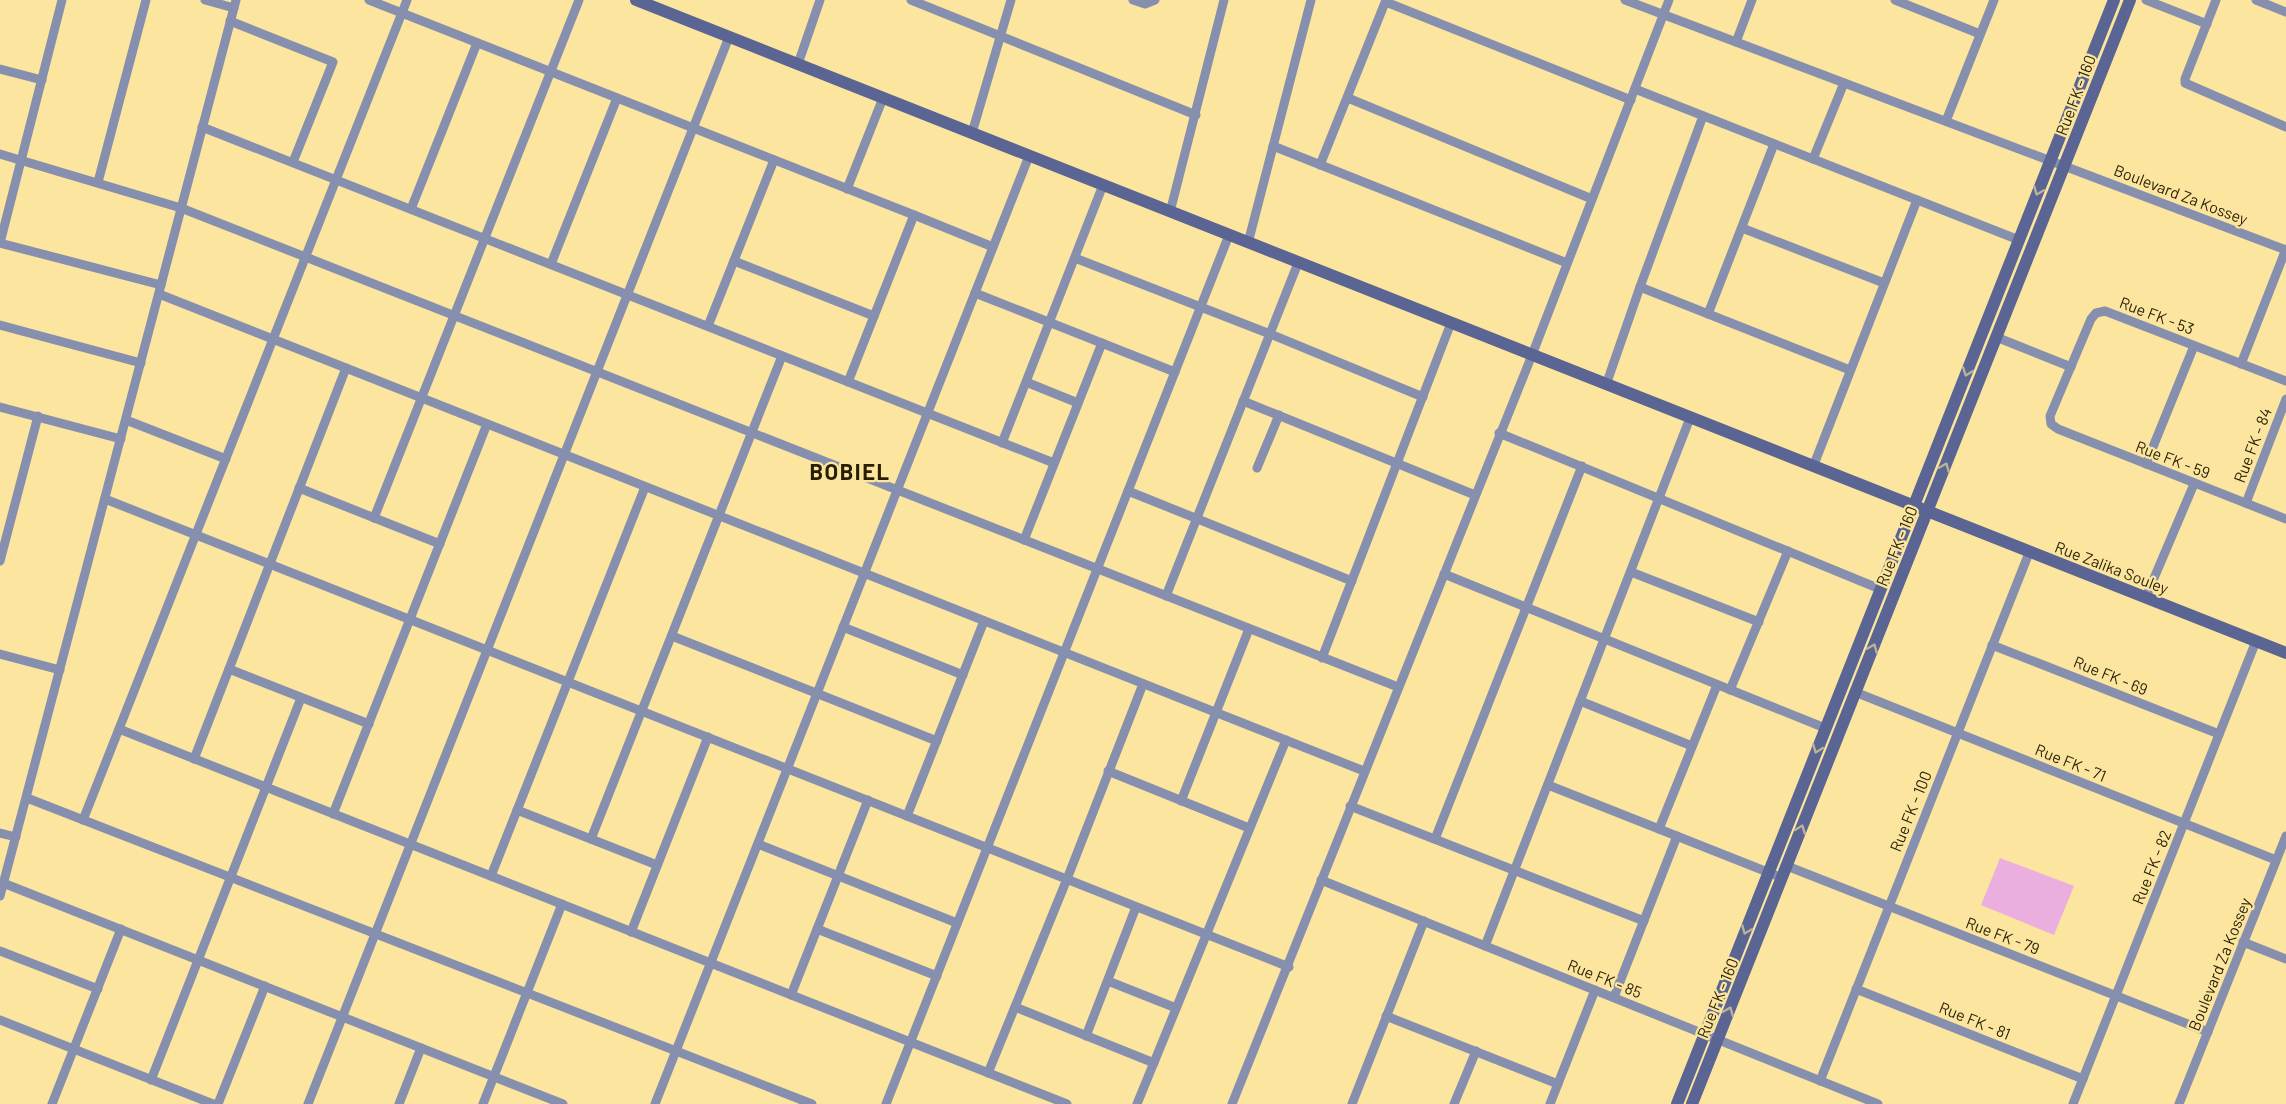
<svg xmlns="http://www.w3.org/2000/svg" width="2286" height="1104" font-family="Barlow,sans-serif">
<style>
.green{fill:#eaafdf}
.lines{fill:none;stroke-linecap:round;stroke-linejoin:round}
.street{stroke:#878faf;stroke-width:9}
.secondary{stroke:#5a6593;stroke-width:12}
.oneway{stroke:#bbb29a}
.labels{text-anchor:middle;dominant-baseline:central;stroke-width:4.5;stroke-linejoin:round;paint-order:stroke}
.street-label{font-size:16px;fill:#281f03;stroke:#fbe59f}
.district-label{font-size:22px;font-weight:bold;letter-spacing:1.5px;fill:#281f03;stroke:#fbe59f}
</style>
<rect width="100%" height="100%" fill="#fbe59f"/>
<path class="green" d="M 2000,858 L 2074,886 L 2054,935 L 1981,905 Z"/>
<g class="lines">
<g class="street">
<path d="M 62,0 L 0,243 L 161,285"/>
<path d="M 205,0 L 234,8"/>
<path d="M 369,0 L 914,215 L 848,382"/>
<path d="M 911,0 L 1196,115"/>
<path d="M 1133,0 L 1145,4 L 1155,0"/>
<path d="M 1625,0 L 2286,250"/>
<path d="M 1895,0 L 1980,34"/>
<path d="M 2146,0 L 2207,24"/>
<path d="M 2216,0 L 2185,79 L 2185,83 L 2286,127"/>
<path d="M 2256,0 L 2286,12"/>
<path d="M 1386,2 L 1631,100"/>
<path d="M 230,21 L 333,62 L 293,162"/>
<path d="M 1736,42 L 1752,0"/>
<path d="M 798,64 L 820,0"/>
<path d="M 0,69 L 42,80"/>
<path d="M 1635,89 L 2019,240"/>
<path d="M 1348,98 L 1592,199"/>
<path d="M 1946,121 L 1994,0"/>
<path d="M 202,127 L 1054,463"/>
<path d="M 972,133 L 1011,0"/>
<path d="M 1273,146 L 1567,263"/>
<path d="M 0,154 L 181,208 L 1398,687"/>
<path d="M 1813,159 L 1844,83"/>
<path d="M 1320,165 L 1386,0"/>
<path d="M 98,182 L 146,0"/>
<path d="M 847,189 L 883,98"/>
<path d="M 411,209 L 477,43"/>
<path d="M 1170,212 L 1224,0"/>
<path d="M 914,215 L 993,247"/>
<path d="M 1742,228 L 1884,283"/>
<path d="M 1248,243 L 1311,0"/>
<path d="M 1075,258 L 1270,334 L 1423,397"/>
<path d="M 734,261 L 874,316"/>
<path d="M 551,264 L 617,98"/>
<path d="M 1640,287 L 1850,370"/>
<path d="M 975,293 L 1175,372"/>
<path d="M 159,294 L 1364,771"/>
<path d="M 1708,314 L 1774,144"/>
<path d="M 0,325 L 141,363"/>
<path d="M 708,326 L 774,160"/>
<path d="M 1996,337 L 2071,367"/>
<path d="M 2241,364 L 2286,249"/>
<path d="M 2286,381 L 2105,311 L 2096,313 L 2091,319 L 2050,416 L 2051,424 L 2058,429 L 2286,519"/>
<path d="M 1026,382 L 1078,403"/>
<path d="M 1606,385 L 1640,287 L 1703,116"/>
<path d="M 1243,401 L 1475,495"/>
<path d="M 0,407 L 121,439"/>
<path d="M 126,420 L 226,459"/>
<path d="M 1499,433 L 1880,589"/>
<path d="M 1002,443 L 1103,185"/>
<path d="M 2146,464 L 2194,346"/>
<path d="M 1813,467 L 1917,200"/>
<path d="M 1257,468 L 1279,415"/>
<path d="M 299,488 L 440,544"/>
<path d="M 1128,491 L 1352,581"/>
<path d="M 105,499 L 1289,967"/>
<path d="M 2246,503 L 2286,399"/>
<path d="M 374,518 L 579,0"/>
<path d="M 1024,540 L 1102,343"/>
<path d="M 0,561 L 38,416"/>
<path d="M 1631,572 L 1759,622"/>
<path d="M 1444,574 L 1825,728"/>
<path d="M 1166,596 L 1298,263"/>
<path d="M 2146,597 L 2194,484"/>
<path d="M 843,627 L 963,675"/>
<path d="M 672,636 L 937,741"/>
<path d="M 1992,645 L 2219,734"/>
<path d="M 0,654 L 60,670"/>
<path d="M 1322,658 L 1451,323"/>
<path d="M 229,669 L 369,724"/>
<path d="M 1730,690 L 1788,551"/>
<path d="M 1855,692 L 2276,860"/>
<path d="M 1580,701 L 1692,746"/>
<path d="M 119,729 L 1067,1104"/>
<path d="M 194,759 L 346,368"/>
<path d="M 1108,771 L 1249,828"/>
<path d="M 1548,785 L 1775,875"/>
<path d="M 27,798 L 812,1104"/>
<path d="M 1181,801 L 1249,629"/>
<path d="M 1350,806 L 1644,921"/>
<path d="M 517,810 L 657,865"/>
<path d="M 333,814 L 487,424"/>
<path d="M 907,816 L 984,621"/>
<path d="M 83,820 L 407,0"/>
<path d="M 1659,829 L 1717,685"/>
<path d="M 0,833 L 16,837"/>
<path d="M 591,839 L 782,356"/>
<path d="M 1435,839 L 1582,466"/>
<path d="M 758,844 L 957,923"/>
<path d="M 1787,866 L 2208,1032"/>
<path d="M 491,876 L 645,487"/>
<path d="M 1321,880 L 1878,1104"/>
<path d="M 3,883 L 563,1104"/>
<path d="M 0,896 L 236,0"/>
<path d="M 817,929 L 937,976"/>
<path d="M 631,932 L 708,737"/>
<path d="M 2243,942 L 2286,959"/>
<path d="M 1485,946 L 1690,418"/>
<path d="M 0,951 L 98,989"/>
<path d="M 1108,981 L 1176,1008"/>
<path d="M 1856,989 L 2083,1079"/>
<path d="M 791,995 L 868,800"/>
<path d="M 1614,997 L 1677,836"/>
<path d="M 1015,1007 L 1154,1063"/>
<path d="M 1386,1016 L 1558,1084"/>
<path d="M 0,1020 L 213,1104"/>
<path d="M 1086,1036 L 1136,907"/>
<path d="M 988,1073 L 1067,879 L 1143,684"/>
<path d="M 151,1080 L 301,698"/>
<path d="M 1820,1081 L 2029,553"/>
<path d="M 52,1104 L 121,929"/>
<path d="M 218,1104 L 265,986"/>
<path d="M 308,1104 L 729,37"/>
<path d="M 399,1104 L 421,1048"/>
<path d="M 483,1104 L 562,904"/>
<path d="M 655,1104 L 1029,156"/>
<path d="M 886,1104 L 1229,235"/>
<path d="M 1137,1104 L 1286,740"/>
<path d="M 1232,1104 L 1532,355 L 1669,0"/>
<path d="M 1352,1104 L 1424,921"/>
<path d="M 1454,1104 L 1476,1051"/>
<path d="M 1550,1104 L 1595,990"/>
<path d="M 2073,1104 L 2256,641"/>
<path d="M 2179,1104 L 2286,836"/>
</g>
<g class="secondary">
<path d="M 636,0 L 2286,653"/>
<path d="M 1677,1104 L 2114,0"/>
<path d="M 1692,1104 L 2130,0"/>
</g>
</g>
<defs><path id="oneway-chevron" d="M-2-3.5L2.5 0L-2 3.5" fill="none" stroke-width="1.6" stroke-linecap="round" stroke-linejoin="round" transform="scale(1.5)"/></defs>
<g class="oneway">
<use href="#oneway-chevron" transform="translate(2038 191) rotate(112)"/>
<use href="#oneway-chevron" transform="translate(1967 372) rotate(111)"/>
<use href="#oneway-chevron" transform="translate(1945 467) rotate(-68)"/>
<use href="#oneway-chevron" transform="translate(1873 648) rotate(-68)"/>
<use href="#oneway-chevron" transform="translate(1817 749) rotate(111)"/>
<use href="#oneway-chevron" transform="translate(1801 829) rotate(-69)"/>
<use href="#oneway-chevron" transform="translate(1746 930) rotate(112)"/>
<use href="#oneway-chevron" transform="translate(1729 1011) rotate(-68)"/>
</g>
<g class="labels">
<g class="street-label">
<text transform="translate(2075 95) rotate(-69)">Rue FK - 160</text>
<text transform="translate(2181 194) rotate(21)">Boulevard Za Kossey</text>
<text transform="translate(2157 315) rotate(21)">Rue FK - 53</text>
<text transform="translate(2252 445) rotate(-69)">Rue FK - 84</text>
<text transform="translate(2173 459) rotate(21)">Rue FK - 59</text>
<text transform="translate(1896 546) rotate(-68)">Rue FK - 160</text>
<text transform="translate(2112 567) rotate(21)">Rue Zalika Souley</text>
<text transform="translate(2111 675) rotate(22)">Rue FK - 69</text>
<text transform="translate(2071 762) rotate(22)">Rue FK - 71</text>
<text transform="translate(1910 811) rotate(-68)">Rue FK - 100</text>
<text transform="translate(2151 867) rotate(-68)">Rue FK - 82</text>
<text transform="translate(2003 935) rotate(21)">Rue FK - 79</text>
<text transform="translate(2219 964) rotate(-68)">Boulevard Za Kossey</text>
<text transform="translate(1605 978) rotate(22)">Rue FK - 85</text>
<text transform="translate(1717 998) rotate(-68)">Rue FK - 160</text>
<text transform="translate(1975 1020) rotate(22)">Rue FK - 81</text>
</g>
<g class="district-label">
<text x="850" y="471">BOBIEL</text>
</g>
</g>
</svg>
